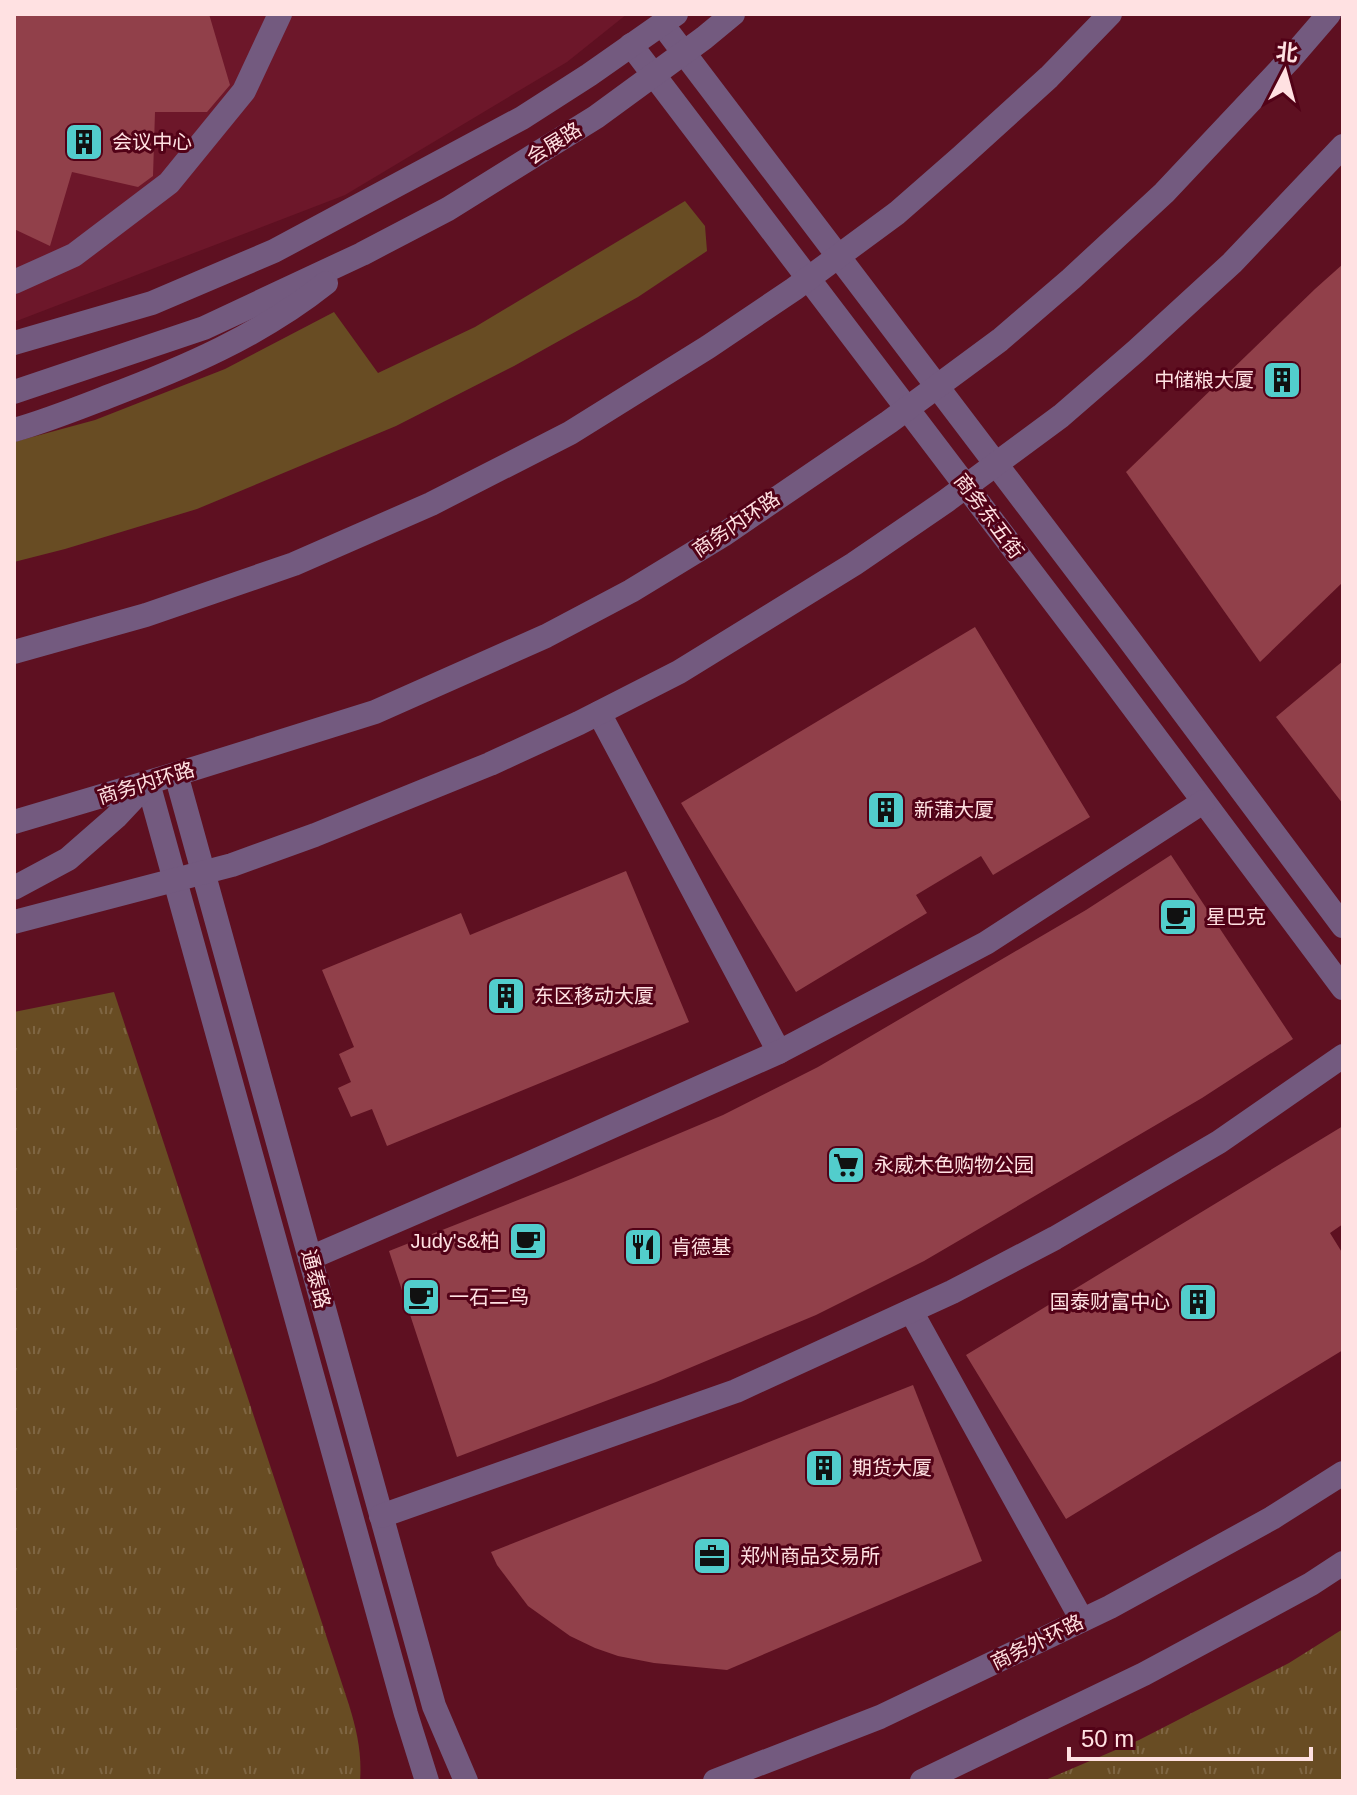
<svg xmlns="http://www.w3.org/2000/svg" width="1357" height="1795" font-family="Arial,'Noto Sans SC',sans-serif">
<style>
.built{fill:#6d172a}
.grass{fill:#684c23}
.park{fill:url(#park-tufts)}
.building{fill:#91404a}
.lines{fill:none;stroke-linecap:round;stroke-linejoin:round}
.minor{stroke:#735a7f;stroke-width:24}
.labels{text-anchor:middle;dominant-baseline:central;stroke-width:6;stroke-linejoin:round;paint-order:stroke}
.poi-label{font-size:20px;fill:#ffe1e2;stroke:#520217;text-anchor:start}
.street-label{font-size:20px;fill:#ffe1e2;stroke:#520217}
</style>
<defs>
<pattern id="park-tufts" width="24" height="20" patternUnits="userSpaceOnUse" patternTransform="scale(2)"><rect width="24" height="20" fill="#684c23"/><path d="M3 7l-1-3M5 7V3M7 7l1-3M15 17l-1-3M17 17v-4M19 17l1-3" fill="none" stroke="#7f6643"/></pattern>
</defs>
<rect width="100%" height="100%" fill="#5e1021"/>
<path class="built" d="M 14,14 L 627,14 L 567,62 L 345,195 L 14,322 Z"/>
<path class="grass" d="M 685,201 L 705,226 L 707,251 L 638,297 L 514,366 L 396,426 L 197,509 L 65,549 L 14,562 L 14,442 L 95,420 L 225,369 L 334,312 L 378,373 L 475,327 Z"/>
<g class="park">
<path d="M 114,992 L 349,1705 C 357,1731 362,1754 360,1781 L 14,1781 L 14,1012 Z"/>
<path d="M 1343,1629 L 1343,1781 L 1043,1781 L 1139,1740 L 1289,1663 Z"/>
</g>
<g class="building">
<path d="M 14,14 L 209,14 L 230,85 L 207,112 L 155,112 L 153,176 L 138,187 L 72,172 L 50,246 L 14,229 Z"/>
<path d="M 1343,264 L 1343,582 L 1260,662 L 1126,472 L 1315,289 Z"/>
<path d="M 975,627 L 1090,817 L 993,875 L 981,856 L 916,895 L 927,913 L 796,992 L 681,803 Z"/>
<path d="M 1343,661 L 1343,804 L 1276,717 Z"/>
<path d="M 1171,855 L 1293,1039 L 1202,1098 L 924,1261 L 816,1315 L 656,1382 L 457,1457 L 389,1251 L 571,1179 L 723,1115 L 818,1067 L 1086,910 Z"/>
<path d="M 626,871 L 689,1022 L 387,1146 L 372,1109 L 351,1117 L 338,1088 L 351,1082 L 339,1054 L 354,1047 L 322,970 L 461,913 L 470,935 Z"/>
<path d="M 1343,1126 L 1343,1224 L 1330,1233 L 1343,1254 L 1343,1350 L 1066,1519 L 966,1355 Z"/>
<path d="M 913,1385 L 982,1561 L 727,1670 L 654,1663 L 618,1656 L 595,1648 L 570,1636 L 528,1606 L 497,1565 L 491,1552 Z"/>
</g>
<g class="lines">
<g class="minor">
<path d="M 662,24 L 1128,638 L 1343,926"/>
<path d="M 631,45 L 1098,660 L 1343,988"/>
<path d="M 14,282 L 74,255 L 169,183 L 244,91 L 280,14"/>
<path d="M 14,343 L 152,303 L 274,251 L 522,118 L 589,75 L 676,14"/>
<path d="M 14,392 L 204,328 L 362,254 L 448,209 L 596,117 L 704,38 L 733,14"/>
<path d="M 14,430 C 46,421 76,409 107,397 C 184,368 261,335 326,283"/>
<path d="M 14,652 L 146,615 L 294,564 L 431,504 L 570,433 L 708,347 L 794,289 L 897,213 L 961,157 L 1049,77 L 1110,14"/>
<path d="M 599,713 L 779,1052"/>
<path d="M 176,774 L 434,1706 L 466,1781"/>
<path d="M 148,783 L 406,1714 L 427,1781"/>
<path d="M 14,822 L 196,768 L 375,712 L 546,636 L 631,591 L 723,535 L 889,422 L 1000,340 L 1071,279 L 1164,193 L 1291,58 L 1329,14"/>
<path d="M 14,888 L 68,859 L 116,817 L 146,785"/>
<path d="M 14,922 L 232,865 L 315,835 L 490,764 L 579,723 L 679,672 L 854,564 L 946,501 L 1061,416 L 1136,351 L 1232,263 L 1343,146"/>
<path d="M 310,1258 L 530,1163 L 779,1052 L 986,943 L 1203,802"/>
<path d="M 911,1311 L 1082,1620"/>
<path d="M 381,1516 L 736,1391 L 952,1292 L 1055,1238 L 1219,1142 L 1343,1056"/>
<path d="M 715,1781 L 880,1717 L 1110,1607 L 1272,1518 L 1343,1473"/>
<path d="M 922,1781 L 1144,1674 L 1311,1584 L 1343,1563"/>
</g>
</g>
<defs>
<symbol id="building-square" viewBox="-11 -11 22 22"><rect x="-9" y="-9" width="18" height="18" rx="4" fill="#52cdcc" stroke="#520217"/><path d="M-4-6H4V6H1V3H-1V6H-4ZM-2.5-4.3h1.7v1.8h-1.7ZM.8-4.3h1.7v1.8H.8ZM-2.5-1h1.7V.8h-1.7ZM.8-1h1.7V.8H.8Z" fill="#111"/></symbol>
<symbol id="cafe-square" viewBox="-11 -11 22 22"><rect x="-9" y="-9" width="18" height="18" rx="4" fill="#52cdcc" stroke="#520217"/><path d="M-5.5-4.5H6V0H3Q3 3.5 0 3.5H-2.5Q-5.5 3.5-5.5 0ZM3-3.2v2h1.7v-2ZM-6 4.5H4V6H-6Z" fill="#111"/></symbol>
<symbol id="supermarket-square" viewBox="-11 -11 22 22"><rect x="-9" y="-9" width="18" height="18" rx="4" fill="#52cdcc" stroke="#520217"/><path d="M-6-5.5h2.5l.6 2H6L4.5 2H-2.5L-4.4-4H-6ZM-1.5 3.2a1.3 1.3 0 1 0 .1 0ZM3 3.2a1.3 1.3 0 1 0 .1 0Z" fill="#111"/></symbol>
<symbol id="restaurant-square" viewBox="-11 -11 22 22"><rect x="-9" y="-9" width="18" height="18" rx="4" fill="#52cdcc" stroke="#520217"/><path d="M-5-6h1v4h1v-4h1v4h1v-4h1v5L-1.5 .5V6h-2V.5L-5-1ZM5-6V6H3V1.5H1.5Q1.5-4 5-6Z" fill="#111"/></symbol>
<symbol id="office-square" viewBox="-11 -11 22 22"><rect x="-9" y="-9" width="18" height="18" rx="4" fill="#52cdcc" stroke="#520217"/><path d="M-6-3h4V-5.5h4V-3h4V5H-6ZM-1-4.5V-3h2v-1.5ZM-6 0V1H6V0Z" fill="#111"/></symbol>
</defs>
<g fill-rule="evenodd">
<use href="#building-square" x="62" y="120" width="44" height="44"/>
<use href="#building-square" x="1260" y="358" width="44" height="44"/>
<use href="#building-square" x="864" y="788" width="44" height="44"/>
<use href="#cafe-square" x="1156" y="895" width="44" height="44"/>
<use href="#building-square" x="484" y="974" width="44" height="44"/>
<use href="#supermarket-square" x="824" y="1143" width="44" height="44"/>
<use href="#cafe-square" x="506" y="1219" width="44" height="44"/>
<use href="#restaurant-square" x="621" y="1225" width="44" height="44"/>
<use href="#cafe-square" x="399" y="1275" width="44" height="44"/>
<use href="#building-square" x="1176" y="1280" width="44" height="44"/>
<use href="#building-square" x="802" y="1446" width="44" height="44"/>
<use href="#office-square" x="690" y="1534" width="44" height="44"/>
</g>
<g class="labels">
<g class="poi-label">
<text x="112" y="142">会议中心</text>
<text x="1254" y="380" text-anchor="end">中储粮大厦</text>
<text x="914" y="810">新蒲大厦</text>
<text x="1206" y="917">星巴克</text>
<text x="534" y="996">东区移动大厦</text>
<text x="874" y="1165">永威木色购物公园</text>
<text x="500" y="1241" text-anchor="end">Judy's&amp;柏</text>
<text x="671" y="1247">肯德基</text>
<text x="449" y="1297">一石二鸟</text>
<text x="1170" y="1302" text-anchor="end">国泰财富中心</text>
<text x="852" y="1468">期货大厦</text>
<text x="740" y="1556">郑州商品交易所</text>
</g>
<g class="street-label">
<text transform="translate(554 143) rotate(-32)">会展路</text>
<text transform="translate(989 516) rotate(53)">商务东五街</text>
<text transform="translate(736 524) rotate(-34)">商务内环路</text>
<text transform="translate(146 783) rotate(-17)">商务内环路</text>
<text transform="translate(316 1279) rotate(75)">通泰路</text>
<text transform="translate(1037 1642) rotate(-26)">商务外环路</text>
</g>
</g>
<rect width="1357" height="1795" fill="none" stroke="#ffe1e2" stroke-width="32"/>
<g transform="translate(1285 72) rotate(6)" stroke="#520217" stroke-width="6" paint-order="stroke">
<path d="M0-6L14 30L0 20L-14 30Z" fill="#ffe1e2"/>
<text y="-12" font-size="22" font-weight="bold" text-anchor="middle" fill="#ffe1e2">北</text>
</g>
<path d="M1069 1747v12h242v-12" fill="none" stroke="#ffe1e2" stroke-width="4"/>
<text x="1081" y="1747" font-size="24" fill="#ffe1e2" stroke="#520217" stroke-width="6" paint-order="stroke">50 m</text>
</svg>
